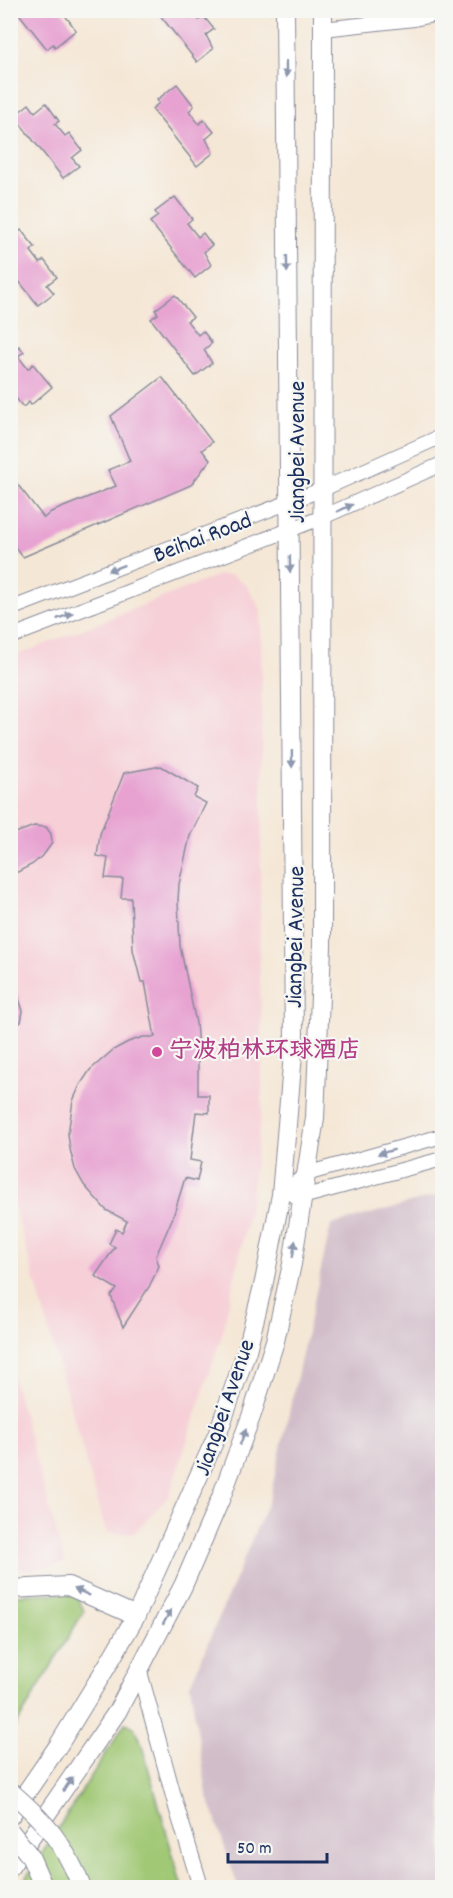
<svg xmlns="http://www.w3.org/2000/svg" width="453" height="1898" font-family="Dekko,'LXGW WenKai TC',sans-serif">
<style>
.built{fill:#f6cfd7}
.industrial{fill:#d1bdc9}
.green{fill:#a0c874;stroke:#5e7c69;stroke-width:1.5}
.building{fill:#e7a2d1}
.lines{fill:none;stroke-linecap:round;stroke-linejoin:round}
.tertiary-casing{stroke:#888b9a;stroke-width:16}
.secondary-casing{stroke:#888b9a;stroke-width:17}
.primary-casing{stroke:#888b9a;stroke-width:20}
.tertiary{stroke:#fff;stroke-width:14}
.secondary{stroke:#fff;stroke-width:15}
.primary{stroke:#fff;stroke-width:18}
.trunk-bridge-casing{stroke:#888b9a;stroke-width:20;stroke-linecap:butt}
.trunk-bridge{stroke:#fff;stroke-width:18}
.oneway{fill:#8d97ae}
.hotel-dot{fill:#d1479c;stroke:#f6f6f2;stroke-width:2}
.labels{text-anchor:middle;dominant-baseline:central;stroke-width:4.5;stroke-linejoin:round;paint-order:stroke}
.street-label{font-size:24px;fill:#1b2f5e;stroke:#f6f6f2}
.hotel-label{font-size:24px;font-weight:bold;fill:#b23c85;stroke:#f6f6f2;text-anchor:start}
</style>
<rect width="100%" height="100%" fill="#f6f6f2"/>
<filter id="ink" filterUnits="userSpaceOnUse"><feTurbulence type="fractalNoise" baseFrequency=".0167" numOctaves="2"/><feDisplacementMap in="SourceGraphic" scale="12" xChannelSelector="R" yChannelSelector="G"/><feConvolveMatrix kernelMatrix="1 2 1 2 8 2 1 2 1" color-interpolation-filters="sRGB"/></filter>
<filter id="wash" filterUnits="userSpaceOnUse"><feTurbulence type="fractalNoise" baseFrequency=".008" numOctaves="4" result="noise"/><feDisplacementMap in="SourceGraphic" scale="24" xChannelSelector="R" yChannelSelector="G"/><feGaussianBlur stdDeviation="1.35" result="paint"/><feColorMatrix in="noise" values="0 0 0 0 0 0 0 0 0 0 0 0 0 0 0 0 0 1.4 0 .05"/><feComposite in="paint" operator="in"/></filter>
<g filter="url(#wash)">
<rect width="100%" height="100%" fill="#f5e7d6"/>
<g class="built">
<path d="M 219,575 L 232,575 L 246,585 L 261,609 L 262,814 L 259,953 L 262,1045 L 262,1107 L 249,1211 L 222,1334 L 169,1496 L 133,1534 L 106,1532 L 11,1196 L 10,658 Z"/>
<path d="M 11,1371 L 65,1563 L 30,1570 L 11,1568 Z"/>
</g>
<path class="industrial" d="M 442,1194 L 442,1887 L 238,1887 L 207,1794 L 190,1685 L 270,1497 L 331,1225 Z"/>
<g class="green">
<path d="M 66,1593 L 78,1598 L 84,1611 L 11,1734 L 11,1595 Z"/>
<path d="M 125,1723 C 134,1725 136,1731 140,1739 L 182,1887 L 20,1888 Z"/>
</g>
<g id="blocks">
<g class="building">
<path d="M 16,10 L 61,10 L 76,30 L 55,47 L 53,44 L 47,49 Z"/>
<path d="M 156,10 L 192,10 L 199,20 L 204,17 L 214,29 L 206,35 L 213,49 L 197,62 Z"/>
<path d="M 177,84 L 194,106 L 189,111 L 199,124 L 204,120 L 214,132 L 206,139 L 213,153 L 197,166 L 152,109 L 159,103 L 157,100 Z"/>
<path d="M 46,103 L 59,121 L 55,124 L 65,136 L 69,133 L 82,150 L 72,158 L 79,166 L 63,178 L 14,116 L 29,104 L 35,112 Z"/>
<path d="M 175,197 L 192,219 L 187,223 L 198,237 L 203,233 L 212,245 L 204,252 L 211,265 L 195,278 L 150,222 L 158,216 L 155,212 Z"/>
<path d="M 21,230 L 35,247 L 31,251 L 40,263 L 44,260 L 57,277 L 47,285 L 54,293 L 38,305 L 10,270 L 10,239 Z"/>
<path d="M 175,295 L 193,317 L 187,321 L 198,335 L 203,331 L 212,343 L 204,350 L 212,363 L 195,376 L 151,319 L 158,314 L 155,310 Z"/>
<path d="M 13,344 L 16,348 L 19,346 L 24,352 L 18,356 L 28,369 L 33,364 L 52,387 L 31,405 L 29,402 L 23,407 L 10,391 L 10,346 Z"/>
<path d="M 162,377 L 212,442 L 202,450 L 210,460 L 191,485 L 23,557 L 10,541 L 10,475 L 44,518 L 51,512 L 116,486 L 108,470 L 130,461 L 111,416 Z"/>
<path d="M 161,766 L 198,788 L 194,797 L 206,803 L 190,836 L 179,884 L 178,901 L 180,946 L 196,1023 L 198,1048 L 198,1095 L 209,1095 L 209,1113 L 196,1112 L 190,1160 L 201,1162 L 197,1181 L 185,1178 L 173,1217 L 156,1256 L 159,1266 L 149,1287 L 123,1327 L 111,1296 L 117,1289 L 95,1276 L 115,1247 L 109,1244 L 116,1229 L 122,1232 L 127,1221 L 106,1210 L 84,1185 L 75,1169 L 70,1149 L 68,1134 L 73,1101 L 80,1085 L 90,1070 L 113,1050 L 128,1042 L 143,1037 L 155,1037 L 145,982 L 141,982 L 133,950 L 131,898 L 121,898 L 123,879 L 105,878 L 108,858 L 97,856 L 100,834 L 124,773 Z"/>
<path d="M 34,826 L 46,827 L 51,834 L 52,843 L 45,853 L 33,864 L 10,876 L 10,835 Z"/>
<path d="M 10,971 L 23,1011 L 21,1022 L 10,1029 Z"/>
</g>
</g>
</g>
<g filter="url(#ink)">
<use href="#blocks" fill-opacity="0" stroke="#888b9a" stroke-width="1.5"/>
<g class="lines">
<defs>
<g id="tertiary">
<path d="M 323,29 L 414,19 L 442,13"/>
<path d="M 10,609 L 323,489 L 442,436"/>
<path d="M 10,637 L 323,517 L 442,464"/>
<path d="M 281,1195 L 306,1174 L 442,1136"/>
<path d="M 295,1196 L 302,1197 L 442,1159"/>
</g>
<path id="secondary" d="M 139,1670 L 177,1809 L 201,1888"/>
<g id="primary">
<path d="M 10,1589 L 68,1586 L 136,1616"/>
<path d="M 10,1816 L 58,1746 L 107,1666 L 136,1616 L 218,1433 L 247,1350 L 264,1282 L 281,1195 L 294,1042 L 285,10"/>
<path d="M 10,1867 L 117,1712 L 183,1586 L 220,1500 L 252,1414 L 275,1341 L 292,1264 L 315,1118 L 322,947 L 323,10"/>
</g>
</defs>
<use href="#tertiary" class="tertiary-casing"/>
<use href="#secondary" class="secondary-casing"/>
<use href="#primary" class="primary-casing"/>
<use href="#tertiary" class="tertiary"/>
<use href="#secondary" class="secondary"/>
<use href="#primary" class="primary"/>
<defs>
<g id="trunk-bridge">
<path d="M 10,1791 C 44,1820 66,1845 82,1888"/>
<path d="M 10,1831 L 30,1856 L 44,1888"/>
</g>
</defs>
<use href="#trunk-bridge" class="trunk-bridge-casing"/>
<use href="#trunk-bridge" class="trunk-bridge"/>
</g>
<defs><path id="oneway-solid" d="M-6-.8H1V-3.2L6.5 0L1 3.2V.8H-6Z" transform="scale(1.5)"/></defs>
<g class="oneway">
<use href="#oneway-solid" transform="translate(286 69) rotate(89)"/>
<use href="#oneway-solid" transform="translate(287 264) rotate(89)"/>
<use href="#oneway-solid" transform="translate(345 508) rotate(-24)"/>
<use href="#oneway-solid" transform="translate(290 564) rotate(89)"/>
<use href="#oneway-solid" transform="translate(116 568) rotate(159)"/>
<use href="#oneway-solid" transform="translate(65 616) rotate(-21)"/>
<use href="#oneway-solid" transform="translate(292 759) rotate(89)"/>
<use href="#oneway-solid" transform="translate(386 1152) rotate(165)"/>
<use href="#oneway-solid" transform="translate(294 1249) rotate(-81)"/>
<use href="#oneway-solid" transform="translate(243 1437) rotate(-69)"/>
<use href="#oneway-solid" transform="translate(82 1592) rotate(-156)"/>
<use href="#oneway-solid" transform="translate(167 1617) rotate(-62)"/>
<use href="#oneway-solid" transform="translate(68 1784) rotate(-56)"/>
</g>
</g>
<circle class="hotel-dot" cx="157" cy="1052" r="6"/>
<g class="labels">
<g class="street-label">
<text transform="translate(299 452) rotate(-90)">Jiangbei Avenue</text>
<text transform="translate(203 539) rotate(-21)">Beihai Road</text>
<text transform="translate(297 937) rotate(-89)">Jiangbei Avenue</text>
<text transform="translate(226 1408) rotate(-71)">Jiangbei Avenue</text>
</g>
<g class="hotel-label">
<text x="169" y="1052">宁波柏林环球酒店</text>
</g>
</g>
<rect width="453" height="1898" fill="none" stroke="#f6f6f2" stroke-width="36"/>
<path d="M228 1853v9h99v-9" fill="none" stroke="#1b2f5e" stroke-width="3"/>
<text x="237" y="1853" font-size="18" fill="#1b2f5e" stroke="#f6f6f2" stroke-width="4.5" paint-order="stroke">50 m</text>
</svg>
